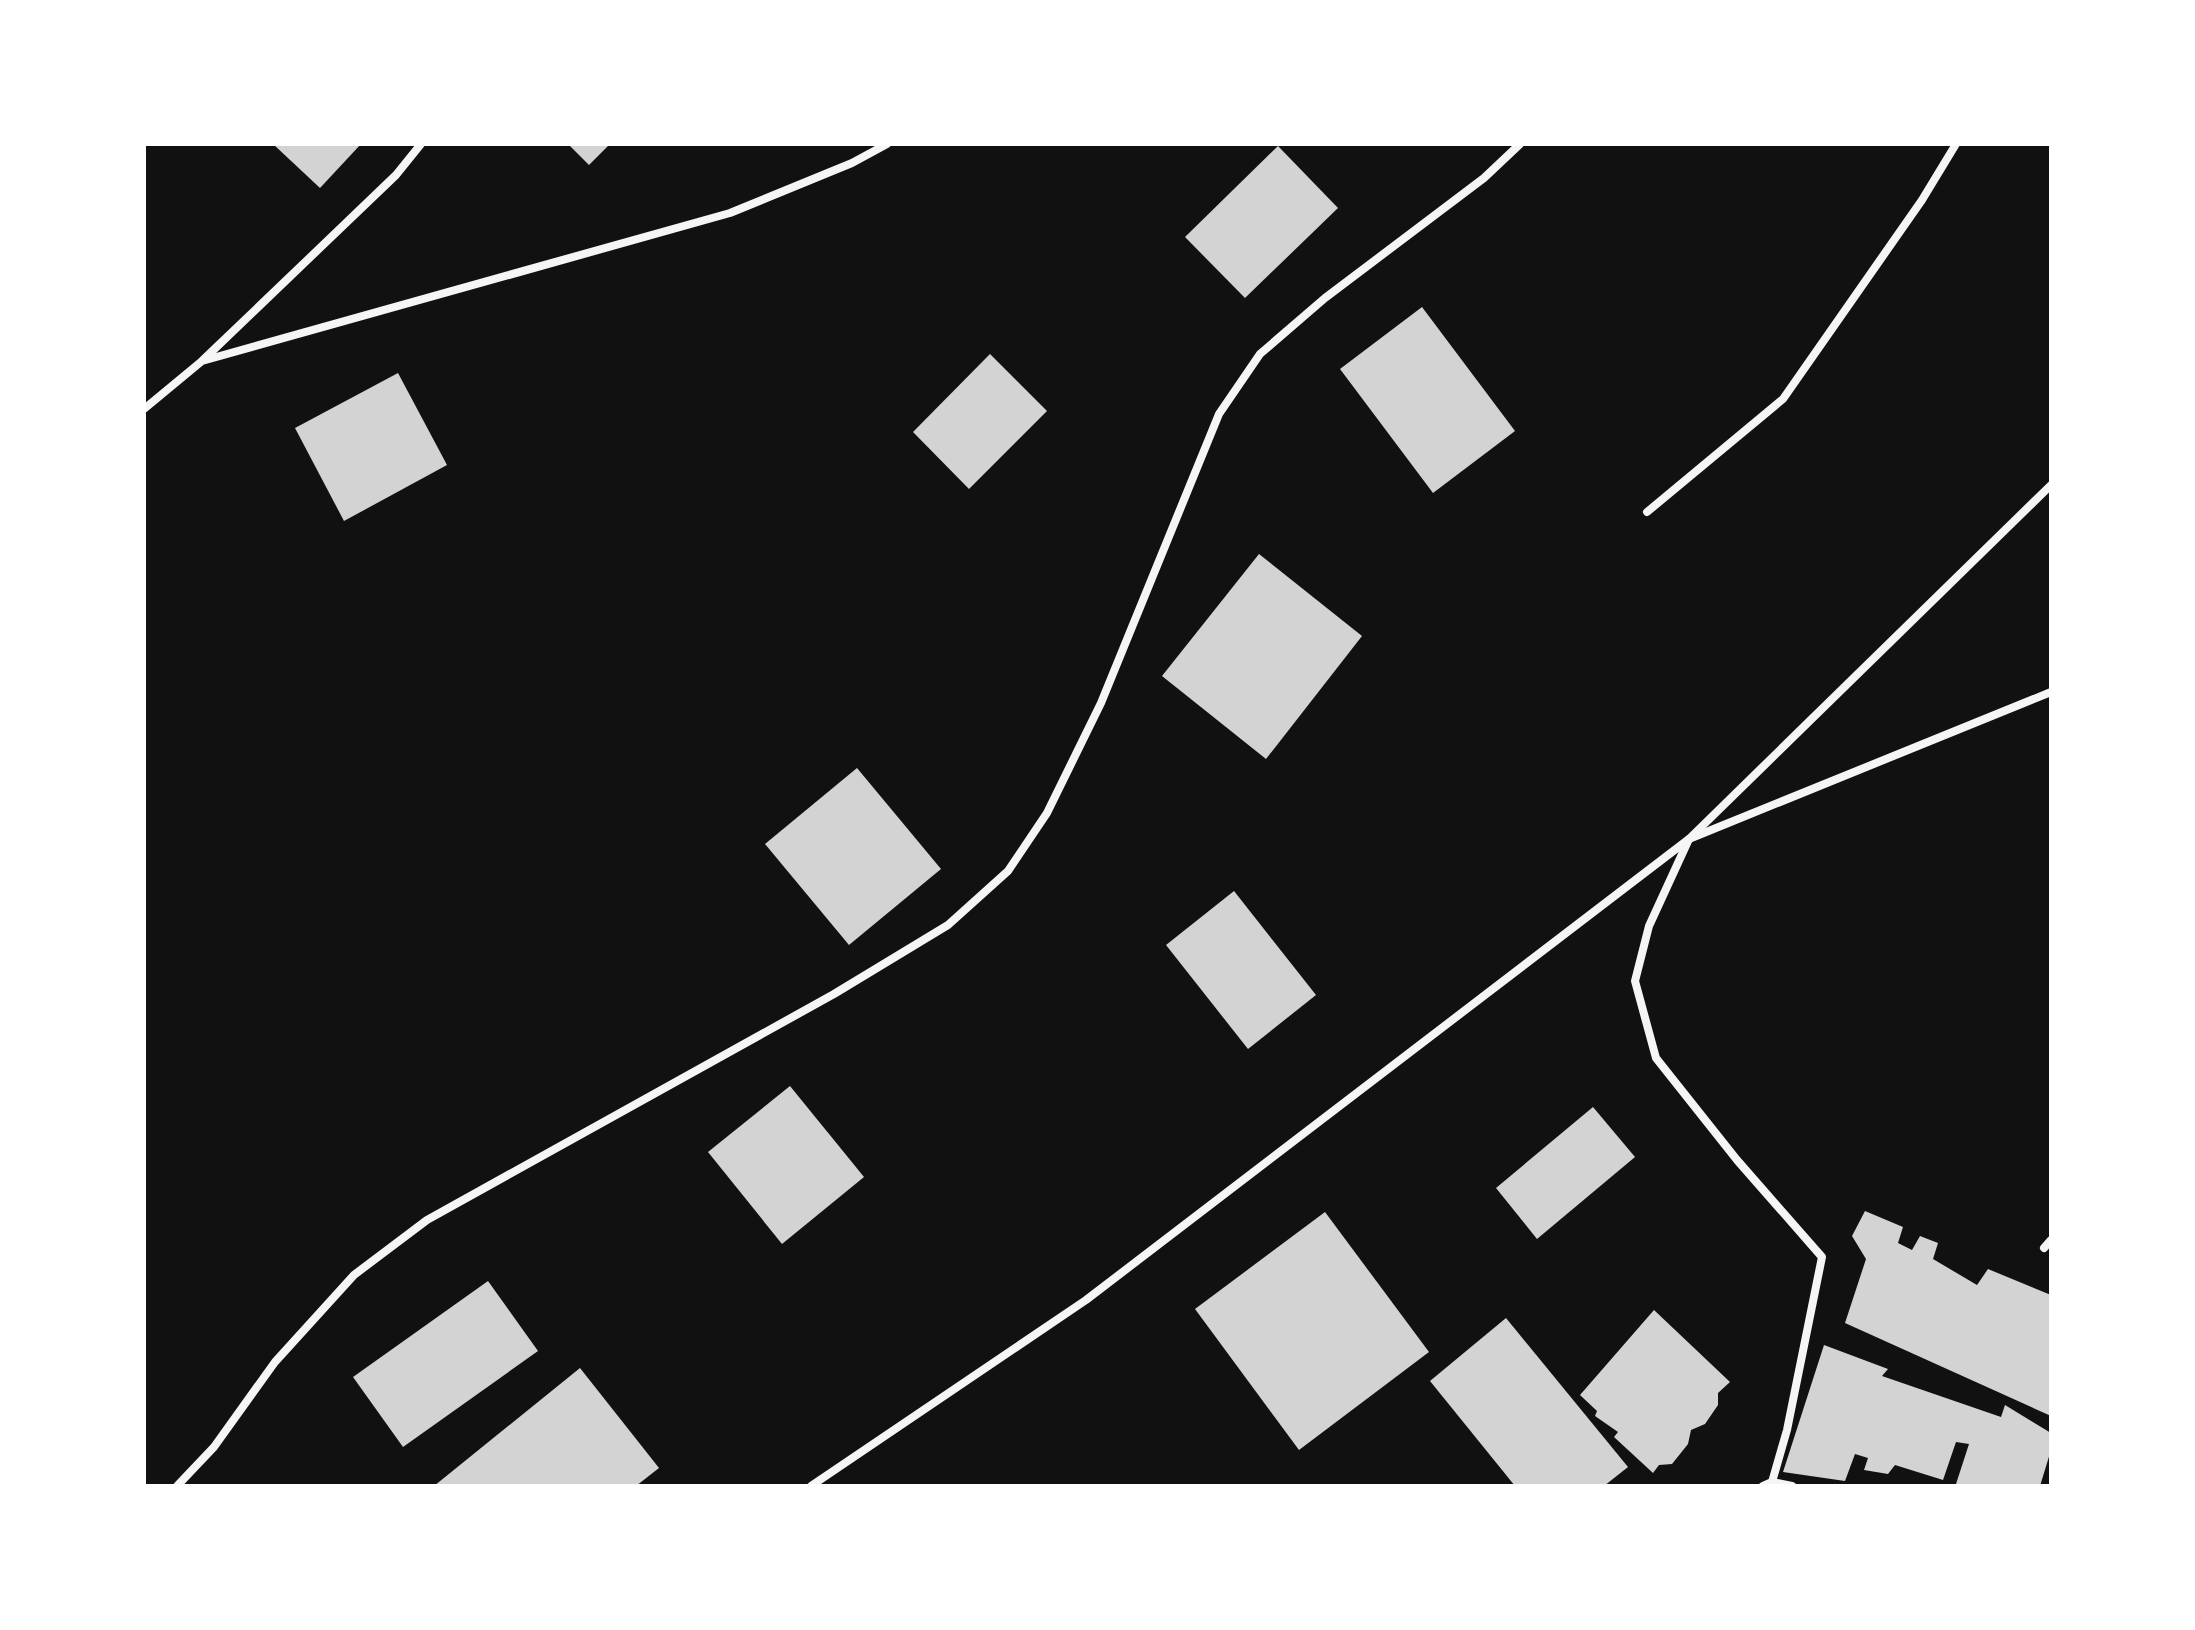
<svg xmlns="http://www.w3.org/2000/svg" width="2195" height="1630" font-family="Merriweather,serif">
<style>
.building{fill:#d3d3d3}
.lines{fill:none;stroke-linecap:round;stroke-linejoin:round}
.minor{stroke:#f5f5f5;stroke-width:8}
</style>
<rect width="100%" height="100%" fill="#111"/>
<g class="building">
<path d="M 273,144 L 361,144 L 320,188 Z"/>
<path d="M 568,144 L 610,144 L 589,165 Z"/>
<path d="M 1278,146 L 1338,208 L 1245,298 L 1185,237 Z"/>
<path d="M 1422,307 L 1515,431 L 1433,493 L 1340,369 Z"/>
<path d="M 990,354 L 1047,411 L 969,489 L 913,432 Z"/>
<path d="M 398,373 L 447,465 L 344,521 L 295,428 Z"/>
<path d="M 1259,554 L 1362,636 L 1266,759 L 1162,676 Z"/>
<path d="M 857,768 L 941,869 L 849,945 L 765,844 Z"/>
<path d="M 1234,891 L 1316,995 L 1248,1049 L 1166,945 Z"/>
<path d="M 790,1086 L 864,1177 L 782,1244 L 708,1152 Z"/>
<path d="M 1593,1107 L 1635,1157 L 1537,1239 L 1496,1188 Z"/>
<path d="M 1865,1211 L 1903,1227 L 1898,1243 L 1912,1250 L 1920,1236 L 1938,1243 L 1933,1259 L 1977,1285 L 1988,1269 L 2051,1295 L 2051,1416 L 1845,1323 L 1866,1259 L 1852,1236 Z"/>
<path d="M 1325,1212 L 1429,1352 L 1299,1450 L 1195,1309 Z"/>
<path d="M 488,1281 L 538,1351 L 403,1447 L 353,1377 Z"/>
<path d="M 1654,1310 L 1730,1382 L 1718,1393 L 1718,1405 L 1705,1424 L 1691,1430 L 1688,1444 L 1672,1464 L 1659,1465 L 1653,1473 L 1614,1437 L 1618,1432 L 1595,1416 L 1597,1411 L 1580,1395 Z"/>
<path d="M 1506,1318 L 1628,1467 L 1604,1486 L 1515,1486 L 1430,1381 Z"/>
<path d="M 1824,1345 L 1888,1369 L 1882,1376 L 2001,1417 L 2005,1405 L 2051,1433 L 2051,1450 L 2040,1486 L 1956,1484 L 1969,1444 L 1956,1442 L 1943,1480 L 1895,1465 L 1888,1474 L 1864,1470 L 1868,1458 L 1855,1454 L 1845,1481 L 1783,1472 Z"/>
<path d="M 580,1368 L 659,1468 L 636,1486 L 434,1486 Z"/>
</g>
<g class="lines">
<g class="minor">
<path d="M 203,360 L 396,175 L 421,144"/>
<path d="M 144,409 L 202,361 L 730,213 L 852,163 L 887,144"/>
<path d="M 1647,512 L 1783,399 L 1922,200 L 1956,144"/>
<path d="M 2044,1248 L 2051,1240"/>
<path d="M 1772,1482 L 1792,1486"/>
<path d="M 177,1486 L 214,1447 L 275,1362 L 354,1275 L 427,1220 L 834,994 L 948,925 L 1008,871 L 1047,813 L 1101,703 L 1219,414 L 1260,354 L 1325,298 L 1484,178 L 1520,144"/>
<path d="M 811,1486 L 1086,1300 L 1689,839 L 2051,692"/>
<path d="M 1763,1486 L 1772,1482 L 1787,1430 L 1822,1257 L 1737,1160 L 1656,1058 L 1635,981 L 1649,926 L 1689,839 L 2051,485"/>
</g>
</g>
<rect width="2195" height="1630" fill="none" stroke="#ffffff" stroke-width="292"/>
</svg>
